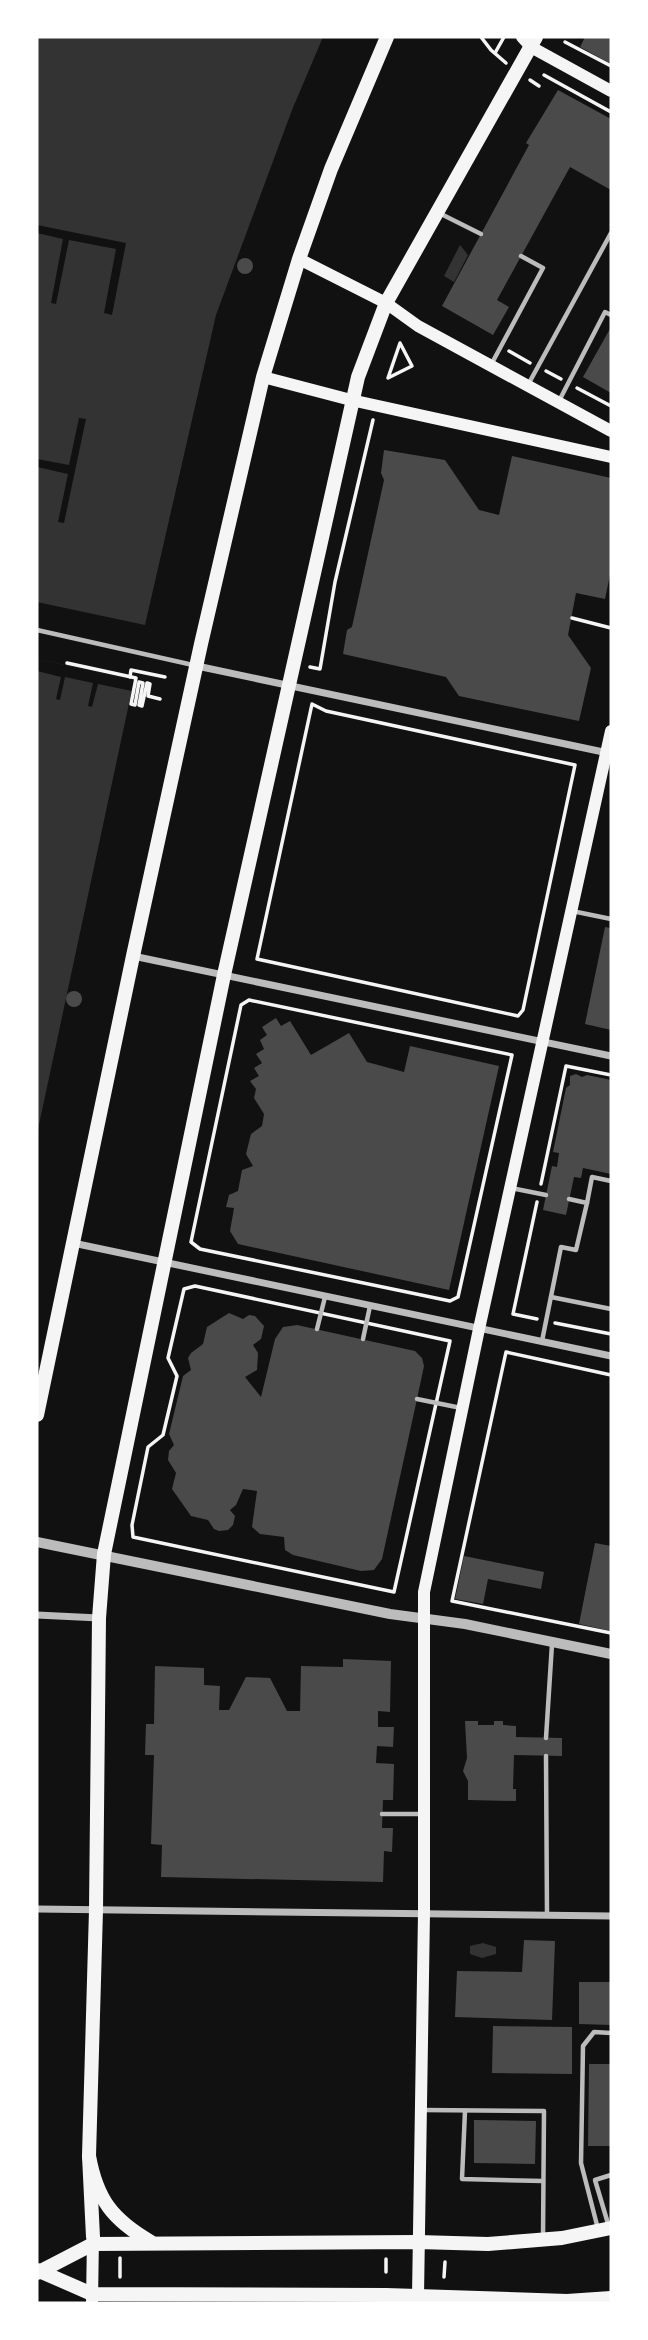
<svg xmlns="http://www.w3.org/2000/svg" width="648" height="2340" viewBox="0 0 648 2340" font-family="Overpass,sans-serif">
<rect width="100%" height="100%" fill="#111"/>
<g fill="#333">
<path d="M37,37H323L292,110L216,315L145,625L37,602Z"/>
<path d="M460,245L468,255L454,282L444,276Z"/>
<path d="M37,659L134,680L37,1134Z"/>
<path d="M483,1943L496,1947V1954L482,1958L470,1954V1946Z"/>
</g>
<g fill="#111">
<path d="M37,225L126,243L112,315L104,313L116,249L69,240L56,304L51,303L63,239L37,233Z"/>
<path d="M79,418L86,419L64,523L58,522L68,474L37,467V459L69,465Z"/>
<path d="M37,659L134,680L132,691L98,684L92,707L88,706L93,683L65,677L60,700L56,699L61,677L37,671Z"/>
</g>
<g fill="#4a4a4a">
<path d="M585,37H611V64L580,47Z"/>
<path d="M558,90L611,119V190L570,167L497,300L509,307L493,335L442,306L529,145L526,143Z"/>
<circle cx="245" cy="266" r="8"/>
<path d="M611,327V393L583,377Z"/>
<path d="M384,450L445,460L479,510L499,515L512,456L611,478V570L605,599L576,593L568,635L591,668L579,721L459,696L446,677L343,654L347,630L352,627L384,480L381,473Z"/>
<path d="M605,927L611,928V1030L585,1024Z"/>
<circle cx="74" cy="999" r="8"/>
<path d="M276,1018L281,1026L290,1021L311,1055L349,1033L367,1062L404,1072L410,1046L499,1066L449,1290L238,1244L230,1231L234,1208L226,1207L229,1195L238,1191L242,1170L253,1166L246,1154L251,1134L262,1126L264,1114L254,1098L256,1089L250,1081L259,1076L254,1068L262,1063L256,1054L264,1049L260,1040L267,1035L262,1027Z"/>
<path d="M576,1074L582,1077L587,1075L611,1080V1174L583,1168L581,1178L574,1177L566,1215L543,1210L552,1166L557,1167L559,1153L553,1152L566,1088L570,1085V1076Z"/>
<path d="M229,1313L243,1319L249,1315L255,1316L264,1326L261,1339L253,1345L258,1353L257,1370L245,1377L261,1397L275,1339L283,1327L297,1325L415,1351L422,1358L424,1366L417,1399L382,1559L374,1570L361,1571L293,1555L285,1550L284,1537L260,1534L252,1527L257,1491L243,1489L236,1505L230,1510L235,1516L233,1525L228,1530L219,1531L214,1529L208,1520L191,1516L172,1489L176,1473L168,1460L169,1451L174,1445L169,1434L183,1376L191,1370L188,1358L191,1353L203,1344L207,1327Z"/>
<path d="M595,1543L611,1546V1631L579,1624Z"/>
<path d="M464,1556L544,1572L541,1589L488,1579L483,1604L455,1599Z"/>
<path d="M343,1659L391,1661L390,1712L378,1711V1727H394L393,1747L377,1746L376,1763L394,1764L393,1800H383L382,1828H393L392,1852L384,1851L383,1882L161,1877L162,1845L151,1844L154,1755H145L146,1724H154L155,1666L204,1668V1685L220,1686L219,1710H229L246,1677L270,1678L287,1711H300L301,1666L343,1667Z"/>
<path d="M465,1721H478V1725H494V1721H503V1725L516,1726V1737L562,1738V1756L514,1755L513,1789H516V1801L468,1800V1781L463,1771L467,1758Z"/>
<path d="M524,1940L555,1941L552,2020L455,2017L457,1971L522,1972Z"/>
<path d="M579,1982H611V2025L579,2024Z"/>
<path d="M493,2026L572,2027V2074L492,2073Z"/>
<path d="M589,2064H611V2146H588Z"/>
<path d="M474,2120L536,2121L535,2164L474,2163Z"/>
</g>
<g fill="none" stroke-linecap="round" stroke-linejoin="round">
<g stroke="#f5f5f5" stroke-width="3.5">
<path d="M481,37L491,50L506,63"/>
<path d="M565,42L611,66"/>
<path d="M495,53L504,37"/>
<path d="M544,75L611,112"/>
<path d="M530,80L539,86"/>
<path d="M400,343L412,366L388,378Z"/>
<path d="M509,351L530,363"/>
<path d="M546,371L561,379"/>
<path d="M577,388L611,406"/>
<path d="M572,618L611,628"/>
<path d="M67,663L136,678L131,704L135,705L139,682L143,683L139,705L142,706L147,683L150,684L148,696L160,699"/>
<path d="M310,667L320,669L335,582L373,420"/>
<path d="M130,677L131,670L165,677"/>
<path d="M312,704L326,711L575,765L523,1010L518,1016L257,959Z"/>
<path d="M249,1000L512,1055L458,1297L450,1301L200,1249L191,1242L241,1005Z"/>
<path d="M541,1184L566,1066L611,1075"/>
<path d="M537,1202L513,1314L537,1319"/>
<path d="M195,1286L450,1341L394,1592L133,1537L132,1525L148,1447L163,1435L177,1376L168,1358L184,1289Z"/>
<path d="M555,1323L611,1334"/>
<path d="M611,1375L506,1352L452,1601L611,1633"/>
<path d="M120,2258V2277"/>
<path d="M386,2272V2259"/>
<path d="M444,2277L445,2262"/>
</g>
<g stroke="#bcbcbc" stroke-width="4.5">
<path d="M441,214L481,234"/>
<path d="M492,363L543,268L521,256"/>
<path d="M529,383L611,233"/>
<path d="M559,401L605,312L611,315"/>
<path d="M37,630L193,665"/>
<path d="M572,911L611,919"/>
<path d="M511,1188L546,1195"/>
<path d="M587,1203L592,1177L611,1181"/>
<path d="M551,1297L611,1309"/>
<path d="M317,1329L325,1297"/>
<path d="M363,1339L370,1306"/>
<path d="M542,1341L561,1247L576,1250L587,1203L569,1199"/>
<path d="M417,1399L461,1408"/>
<path d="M546,1738L552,1644"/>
<path d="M546,1756L547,1914"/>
<path d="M382,1814H423"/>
<path d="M422,2110L544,2111L543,2238"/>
<path d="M465,2111L462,2179L543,2181"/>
<path d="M609,2227L595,2180L611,2175"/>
<path d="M598,2229L581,2163L583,2046L594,2032L611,2033"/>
</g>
<g stroke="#bcbcbc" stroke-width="7">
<path d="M197,666L608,753"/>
<path d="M133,956L611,1056"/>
<path d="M73,1243L611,1356"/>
<path d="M37,1615L99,1618"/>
<path d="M37,1909L611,1916"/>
</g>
<path stroke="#bcbcbc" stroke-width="10" d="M37,1542L390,1614L465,1624L611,1654"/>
<g stroke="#f5f5f5" stroke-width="12">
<path d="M522,37L531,47L611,91"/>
<path d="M299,259L386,303L418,326L611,431"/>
<path d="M263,377L351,400L611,457"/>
<path d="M418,2296L424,1913V1592L479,1329L611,731"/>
<path d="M92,2303L93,2237"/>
</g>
<g stroke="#f5f5f5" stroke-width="14">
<path d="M37,1415L133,956L201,644L263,377L299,259L331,169L387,37"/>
<path d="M93,2237L89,2156L96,1910L99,1618L104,1554L224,975L358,377L386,303L536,37"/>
</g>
<g stroke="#f5f5f5" stroke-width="14">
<path d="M89,2156C97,2200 113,2220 151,2242"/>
<path d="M37,2270L92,2294L386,2295L567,2301L611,2298"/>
<path d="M37,2273L93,2244L418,2242L488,2244L562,2238L611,2228"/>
</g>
</g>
<rect width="648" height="2340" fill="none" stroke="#ffffff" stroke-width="77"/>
</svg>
